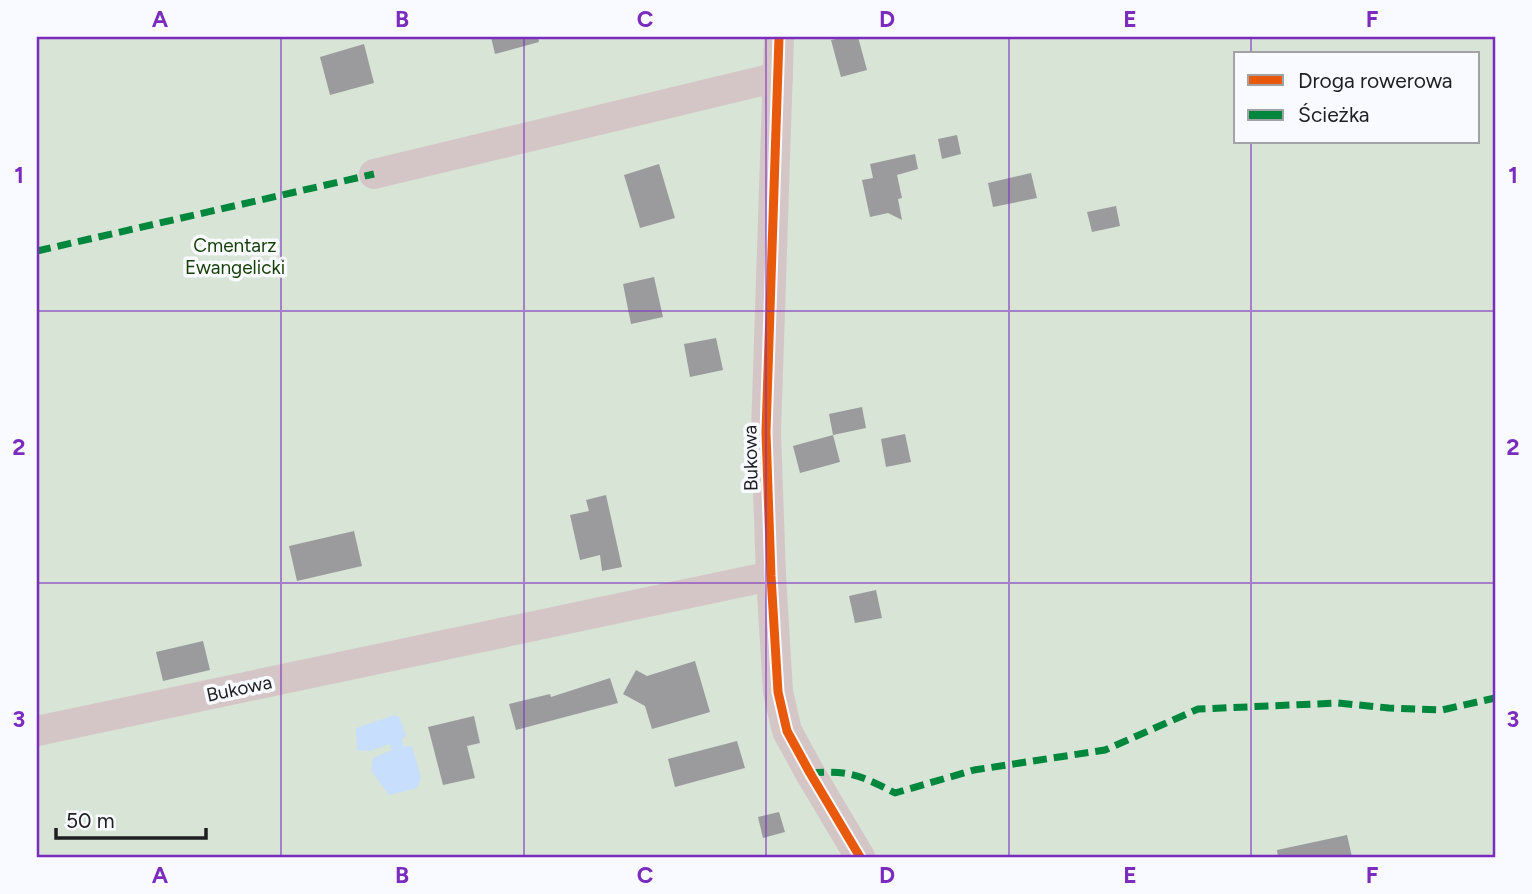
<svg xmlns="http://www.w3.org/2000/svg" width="1532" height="894" viewBox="0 0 1532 894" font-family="Figtree,sans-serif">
<rect width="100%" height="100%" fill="#f9fbfe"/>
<path fill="#d7e4d6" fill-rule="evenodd" d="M37,37H1495V857H37ZM1236,54H1478V142H1236Z"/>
<path fill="#c8defd" d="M395,715L400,718L406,736L402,739L403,747L412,746L421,778L417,788L389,795L371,770L373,758L392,750L390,744L370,751L357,750L356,728Z"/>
<g fill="#9b9b9e">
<path d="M491,37H538L539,42L495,54Z"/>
<path d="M845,37H858L867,70L841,77L831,40Z"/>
<path d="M364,44L374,83L330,95L320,57Z"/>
<path d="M957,135L961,154L942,159L938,139Z"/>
<path d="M915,154L918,169L897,175L902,198L898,199L902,220L888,213L870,217L862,180L873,178L870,164Z"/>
<path d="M659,164L675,218L640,228L624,175Z"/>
<path d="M1031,173L1037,198L993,207L988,183Z"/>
<path d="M1116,206L1120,226L1092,232L1087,212Z"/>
<path d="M654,277L663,317L631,324L623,284Z"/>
<path d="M716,338L723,370L690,377L684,344Z"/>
<path d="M862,407L866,428L833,435L829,414Z"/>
<path d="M905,434L911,462L886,467L881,439Z"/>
<path d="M833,435L840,462L800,473L793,446Z"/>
<path d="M606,495L622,567L602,571L600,555L580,560L570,515L589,511L586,500Z"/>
<path d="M354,531L362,566L297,581L289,546Z"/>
<path d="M876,590L882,618L855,623L849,596Z"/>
<path d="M203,641L210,670L163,681L156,652Z"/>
<path d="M695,661L710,712L652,729L645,706L623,694L636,670L647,676Z"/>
<path d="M610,678L618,703L516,730L509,704L550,694L551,697Z"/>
<path d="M474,716L480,743L467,746L475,778L443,785L428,727Z"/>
<path d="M737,741L745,768L675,787L668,759Z"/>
<path d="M779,812L785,832L763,838L758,817Z"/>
<path d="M1347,835L1352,857H1278L1277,850Z"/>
</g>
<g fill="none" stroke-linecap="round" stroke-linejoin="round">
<g stroke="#d4c6c7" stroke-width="30">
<path d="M779,37L766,432L771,576L778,692L787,731L810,773L860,857"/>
<path d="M374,174L778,77"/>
<path d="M37,731L771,576"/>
</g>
<g stroke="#00873e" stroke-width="7" stroke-dasharray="14 7" stroke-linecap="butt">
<path d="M37,251L374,174"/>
<path d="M810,773C849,770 860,775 895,793L974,770L1105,750L1198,709L1338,703L1389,708L1442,710L1495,698"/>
</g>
<g stroke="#f8faff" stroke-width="13">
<path id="cycleway" d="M779,37L766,432L771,576L778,692L787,731L810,773L860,857"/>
</g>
<use href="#cycleway" stroke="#e8590c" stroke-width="9"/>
</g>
<path fill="none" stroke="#7b2cbf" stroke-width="2" stroke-opacity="0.55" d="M281,37V857M524,37V857M766,37V857M1009,37V857M1251,37V54M1251,142V857M37,311H1495M37,583H1495"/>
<g text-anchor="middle" stroke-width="7" stroke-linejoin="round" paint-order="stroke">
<g font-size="19" fill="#143e04" stroke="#f8faff">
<text x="235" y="252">Cmentarz<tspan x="235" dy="22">Ewangelicki</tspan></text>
</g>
<g font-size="19" fill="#1f1f21" stroke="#f8faff">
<text transform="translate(750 458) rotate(-91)" y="7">Bukowa</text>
<text transform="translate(239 688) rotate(-12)" y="7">Bukowa</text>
</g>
</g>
<rect width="1532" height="894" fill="none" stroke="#f8faff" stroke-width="77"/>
<rect x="1234" y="52" width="245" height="91" fill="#f8faff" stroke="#a1a2a6" stroke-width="2"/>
<rect x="1248" y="75" width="35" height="10" fill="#e8590c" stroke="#a1a2a6" stroke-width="2"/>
<text x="1298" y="88" font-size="21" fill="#1f1f21">Droga rowerowa</text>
<rect x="1248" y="110" width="35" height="10" fill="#00873e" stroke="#a1a2a6" stroke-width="2"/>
<text x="1298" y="122" font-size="21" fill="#1f1f21">Ścieżka</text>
<path d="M56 828v10h150v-10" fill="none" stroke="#1f1f21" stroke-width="3.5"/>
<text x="66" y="828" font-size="21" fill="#1f1f21" stroke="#f8faff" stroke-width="5" paint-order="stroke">50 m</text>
<rect x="38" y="38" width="1456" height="818" fill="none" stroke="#7b2cbf" stroke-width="2.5"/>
<g font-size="23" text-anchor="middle" font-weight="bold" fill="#7b2cbf">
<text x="160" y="27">A</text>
<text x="402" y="27">B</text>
<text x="645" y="27">C</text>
<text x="887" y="27">D</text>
<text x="1130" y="27">E</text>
<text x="1372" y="27">F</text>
<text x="19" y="183">1</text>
<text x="1513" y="183">1</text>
<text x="19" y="455">2</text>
<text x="1513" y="455">2</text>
<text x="19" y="727">3</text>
<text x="1513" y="727">3</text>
<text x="160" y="883">A</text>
<text x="402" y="883">B</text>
<text x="645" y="883">C</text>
<text x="887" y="883">D</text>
<text x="1130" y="883">E</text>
<text x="1372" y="883">F</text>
</g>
</svg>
